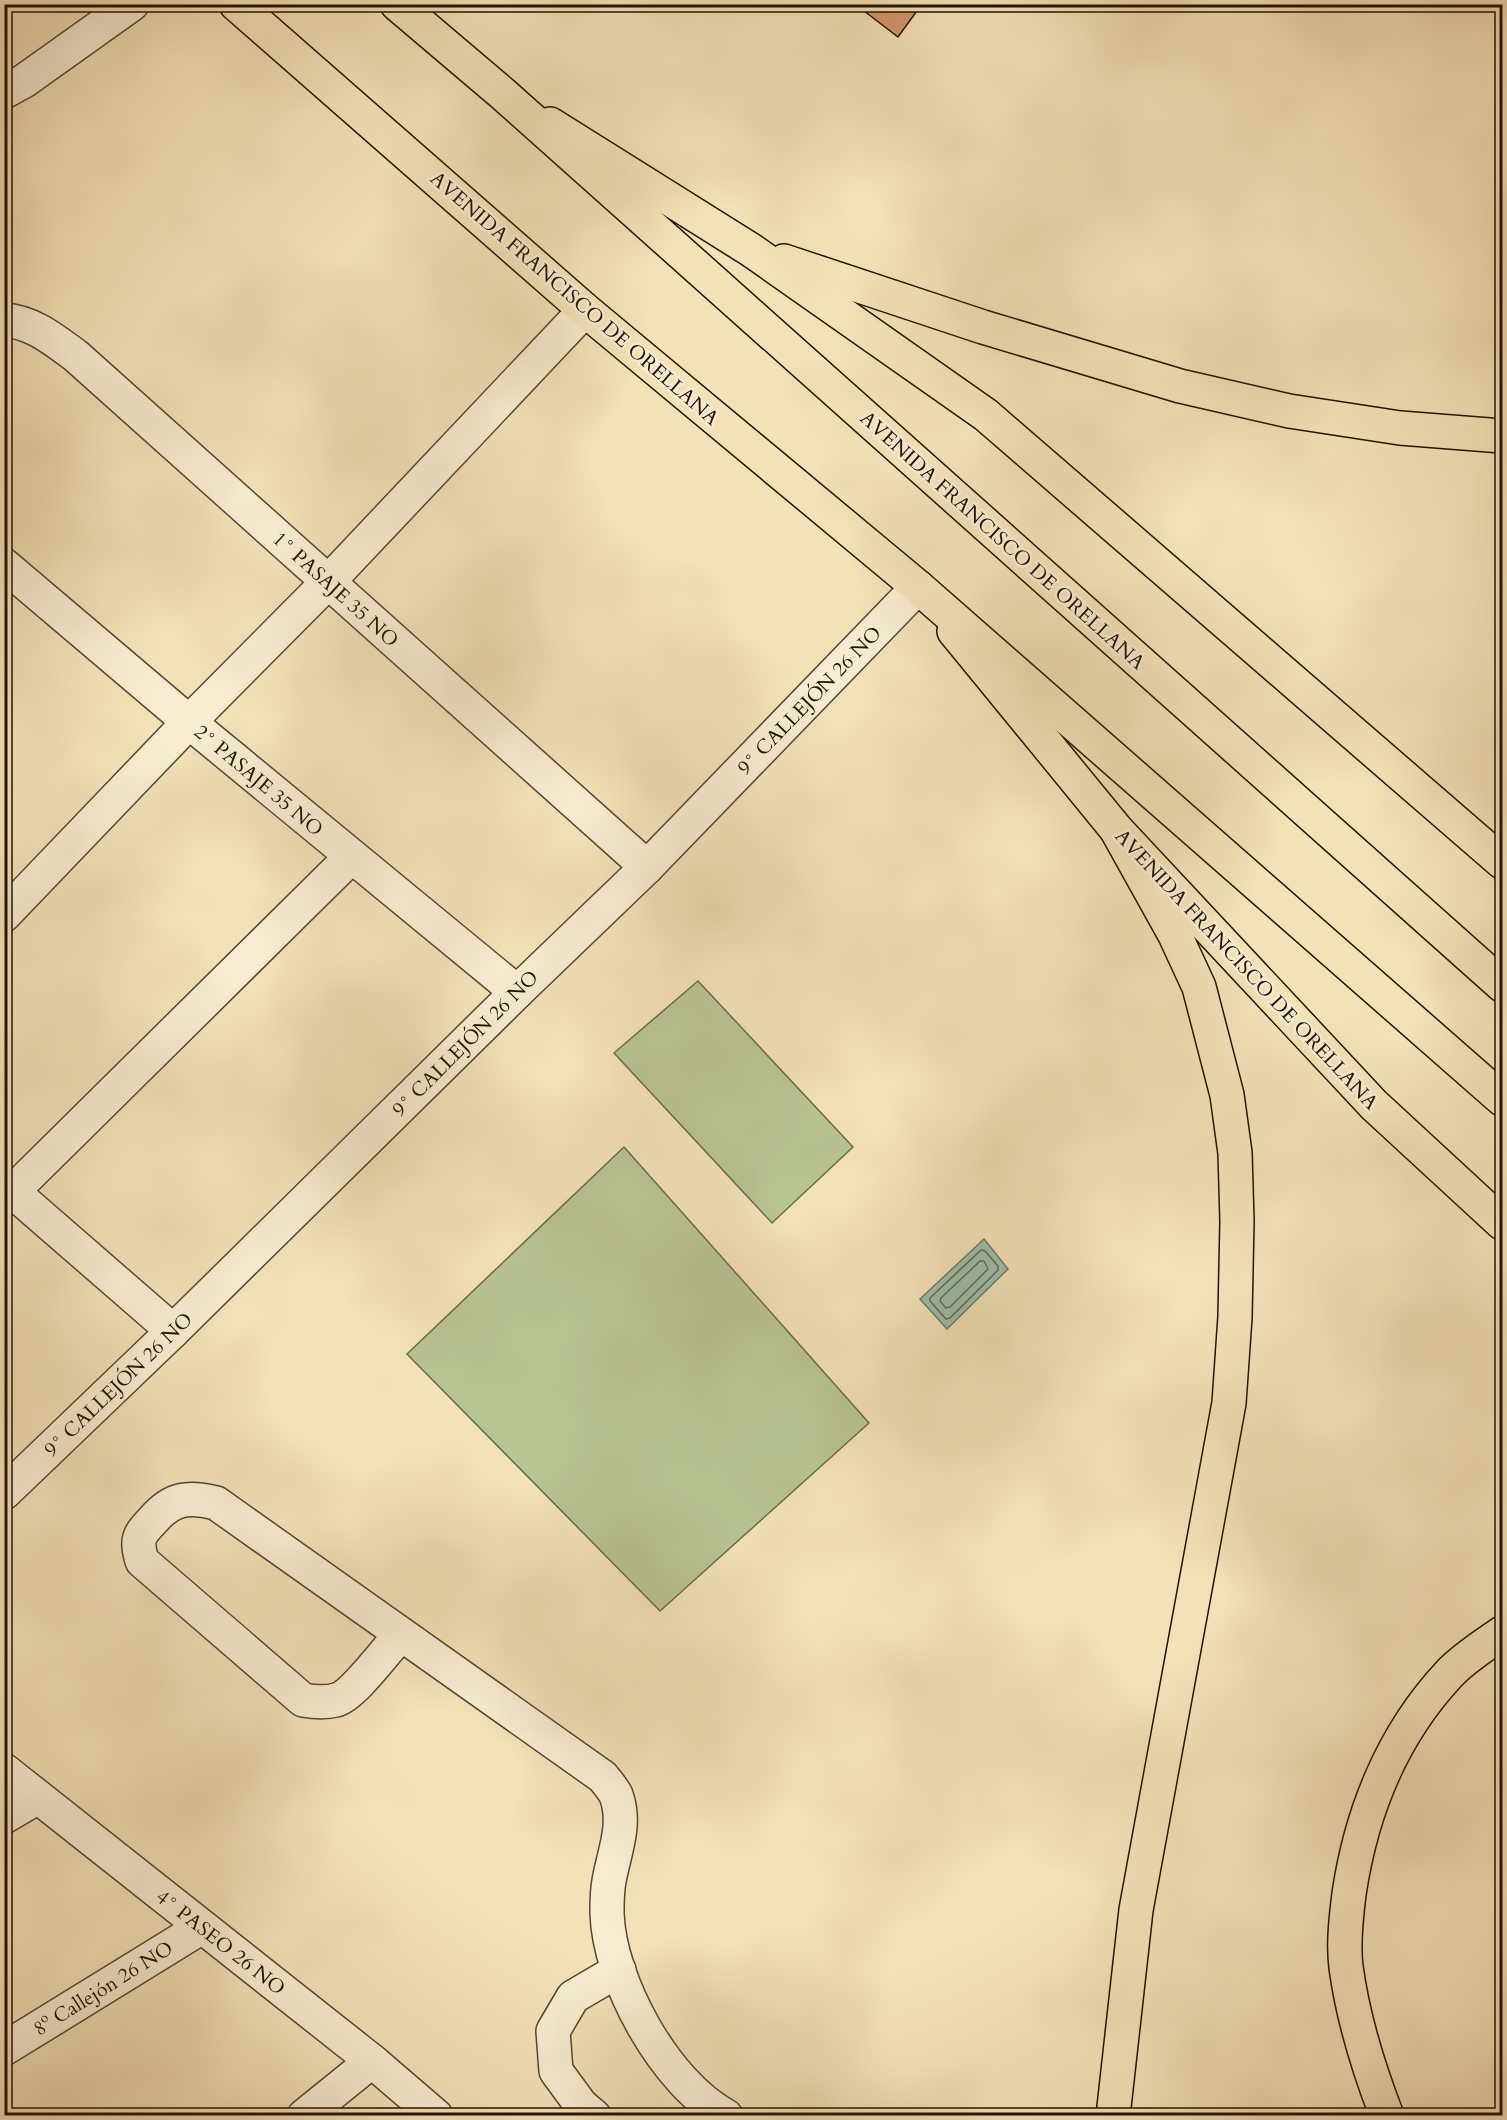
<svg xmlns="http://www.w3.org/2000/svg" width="1507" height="2120" viewBox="0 0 1507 2120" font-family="Cardo,serif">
<rect width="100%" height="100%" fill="#f3e1b8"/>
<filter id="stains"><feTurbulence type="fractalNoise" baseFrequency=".00333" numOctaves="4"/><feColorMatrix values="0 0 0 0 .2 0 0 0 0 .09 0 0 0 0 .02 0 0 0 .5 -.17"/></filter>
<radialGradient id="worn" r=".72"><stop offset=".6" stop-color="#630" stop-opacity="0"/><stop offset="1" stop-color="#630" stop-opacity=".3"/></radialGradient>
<g fill="#b8c392" stroke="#6d6b4a" stroke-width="1.5">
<path d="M698,981L853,1147L772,1223L614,1053Z"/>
<path d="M624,1147L869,1423L660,1611L407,1354Z"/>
</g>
<path fill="#9dbea8" stroke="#6c7a65" stroke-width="1.5" d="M984,1239L1008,1269L947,1329L920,1299Z"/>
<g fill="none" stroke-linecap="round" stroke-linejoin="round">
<g stroke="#606854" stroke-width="1.5">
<path d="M981,1250L985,1251L998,1266V1270L950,1318L946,1319L930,1301V1298Z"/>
<path d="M980,1261H984L988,1269L950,1307L946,1308L940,1301L941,1298Z"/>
</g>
</g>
<path fill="#d2966e" stroke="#221301" stroke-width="1.5" d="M855,4H922L898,37Z"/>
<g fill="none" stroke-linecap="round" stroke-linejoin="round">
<g stroke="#56462f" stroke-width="36">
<g id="minor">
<path d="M4,92L24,81L132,4"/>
<path d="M4,320C33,322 54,340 76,356L647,867"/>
<path d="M4,565L189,722L517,992"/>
<path d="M4,915L189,722L328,582L585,310"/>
<path d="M4,1184L173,1331"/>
<path d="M4,1200L351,857"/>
<path d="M4,1493L173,1331L517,992L647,867L918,587"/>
<path d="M401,1634C387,1649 353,1696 336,1700C325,1703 314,1702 303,1700L142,1561C136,1539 138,1536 153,1520C172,1498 188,1496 216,1503L603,1777C607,1782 613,1789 616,1795C627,1825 614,1852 609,1881C607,1891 607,1903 607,1913C609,1981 665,2083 726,2116"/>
<path d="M4,1770L372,2061L436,2116"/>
<path d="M4,1817L38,1797"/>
<path d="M4,2049L202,1927"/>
<path d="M304,2116L372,2061"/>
<path d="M594,2116L581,2105L556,2071L553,2031L573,1997L619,1970"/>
</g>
</g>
<g stroke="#221301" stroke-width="36">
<g id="major">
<path d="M550,124L751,250L986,415L1502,862"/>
<path d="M784,261L983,327L1180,386L1289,411L1400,428L1502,436"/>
<path d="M954,631L1116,829L1374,1105L1502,1223"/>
<path d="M1113,2116L1136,1910L1229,1403L1235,1317L1237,1221L1235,1153L1227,1095L1199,987L1175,935L1116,829"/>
<path d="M1387,2116C1368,2067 1353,2019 1346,1967C1343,1944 1346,1918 1349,1894C1361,1813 1392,1735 1449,1674C1464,1658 1485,1645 1502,1633"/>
</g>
</g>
<g stroke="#221301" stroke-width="36">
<g id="highway">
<path d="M236,4L585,310L918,587L1502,1099"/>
<path d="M397,4L503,94L1502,985"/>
</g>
</g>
<use href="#minor" stroke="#f7ecd1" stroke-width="33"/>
<use href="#major" stroke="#f3e1b8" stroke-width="33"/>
<use href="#highway" stroke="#f3e1b8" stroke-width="33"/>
</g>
<g text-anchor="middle" stroke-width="5" stroke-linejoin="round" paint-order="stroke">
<g font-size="20" fill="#221301" stroke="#f7ecd1">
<text transform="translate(575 298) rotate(41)" y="7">AVENIDA FRANCISCO DE ORELLANA</text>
<text transform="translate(1003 540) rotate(42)" y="7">AVENIDA FRANCISCO DE ORELLANA</text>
<text transform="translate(336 589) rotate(42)" y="7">1° PASAJE 35 NO</text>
<text transform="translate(809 700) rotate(-46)" y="7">9° CALLEJÓN 26 NO</text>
<text transform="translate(259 780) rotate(40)" y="7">2° PASAJE 35 NO</text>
<text transform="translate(1247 969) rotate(47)" y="7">AVENIDA FRANCISCO DE ORELLANA</text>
<text transform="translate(465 1043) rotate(-45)" y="7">9° CALLEJÓN 26 NO</text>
<text transform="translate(118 1384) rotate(-44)" y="7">9° CALLEJÓN 26 NO</text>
<text transform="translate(221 1942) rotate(38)" y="7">4° PASEO 26 NO</text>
<text transform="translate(103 1988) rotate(-32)" y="7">8º Callejón 26 NO</text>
</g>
</g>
<rect width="1507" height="2120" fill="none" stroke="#f3e1b8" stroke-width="24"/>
<rect x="6" y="6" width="1495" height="2108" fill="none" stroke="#221301" stroke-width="3"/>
<rect x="12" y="12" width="1483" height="2096" fill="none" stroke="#221301" stroke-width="1.5"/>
<rect width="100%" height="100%" filter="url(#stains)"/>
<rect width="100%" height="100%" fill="url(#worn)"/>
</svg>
